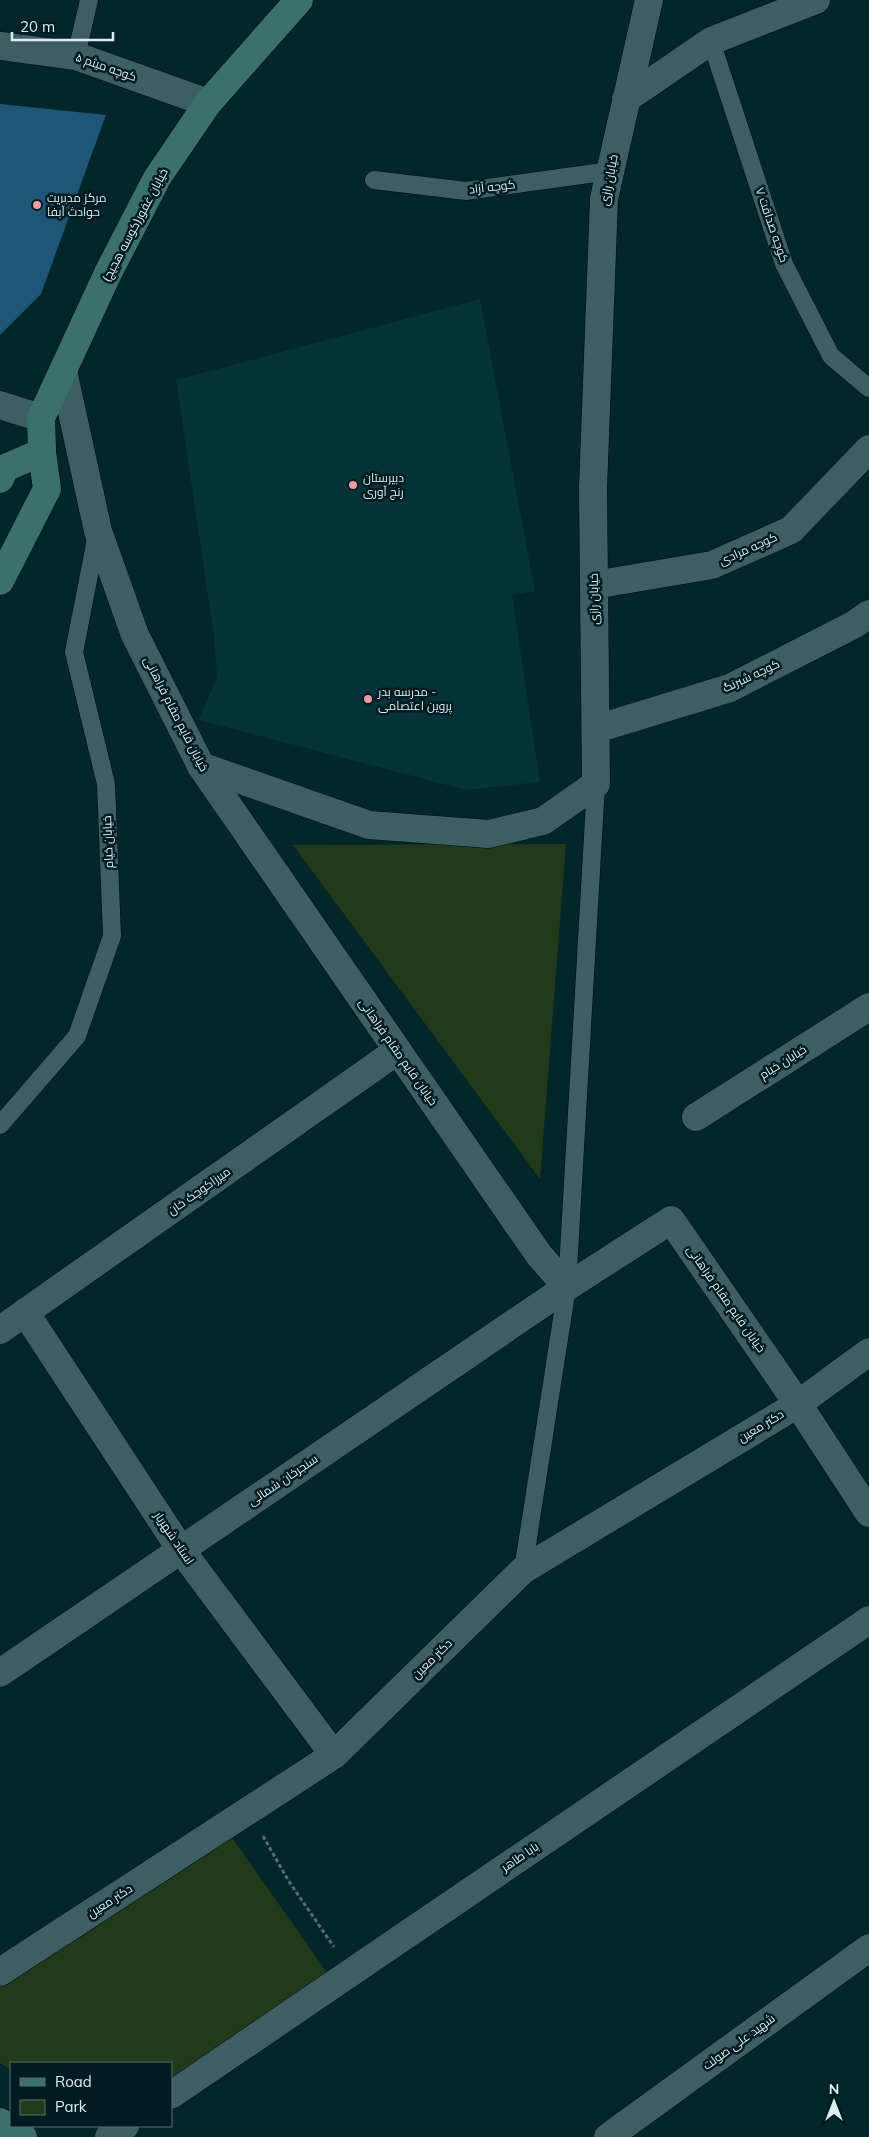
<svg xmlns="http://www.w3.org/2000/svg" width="869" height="2137" viewBox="0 0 869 2137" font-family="Mulish,Cairo,sans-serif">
<rect width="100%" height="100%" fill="#03262a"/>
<path fill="#043338" d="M480,299L535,591L512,595L540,782L466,790L199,720L217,677L214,636L176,380Z"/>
<g fill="#223a19">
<path d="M566,844L540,1179L293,845Z"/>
<path d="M228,1832L340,1991L171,2101V2063H11V2070L0,2063V1979Z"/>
</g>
<path fill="#1d5677" d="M0,104L106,115L41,294L0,335Z"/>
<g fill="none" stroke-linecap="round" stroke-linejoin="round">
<g stroke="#000e11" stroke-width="19">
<g id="lane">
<path d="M711,41L784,264L831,356L869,388"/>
<path d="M76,56L89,0"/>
<path d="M374,180L466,191L610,171"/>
<path d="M0,1125L77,1036L112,936L106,784L74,652L97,534"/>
<path d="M523,1570L567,1287L596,784"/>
</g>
</g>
<g stroke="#000e11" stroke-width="29">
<g id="street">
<path d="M0,46L76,56L208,103"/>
<path d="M626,99L711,41L816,0"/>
<path d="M63,371L98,531L135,635L201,766L539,1255L567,1287L671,1220L798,1404L869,1513"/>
<path d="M0,405L41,418"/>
<path d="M594,585L712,565L791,530L869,449"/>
<path d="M596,729L730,688L855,624L869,614"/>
<path d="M201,766L369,825L489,834L543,821L596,784L593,488L604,199L649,0"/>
<path d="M696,1117L869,1007"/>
<path d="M25,1312L181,1550L334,1755"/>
<path d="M0,1330L397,1051"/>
<path d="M0,1673L567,1287"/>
<path d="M0,1972L334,1755L523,1570L798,1404L869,1352"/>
<path d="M171,2095L869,1620"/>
<path d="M109,2137L125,2126"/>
<path d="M608,2137L869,1948"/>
</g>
</g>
<g stroke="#000e11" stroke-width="29">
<g id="secondary">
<path d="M0,479L5,468L42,452"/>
<path d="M0,581L47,489L42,452L41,418L108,273L157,178L208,103L299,0"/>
<path d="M0,2122L23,2137"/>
</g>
</g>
<path stroke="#506d71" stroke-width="3" stroke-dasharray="4 2.5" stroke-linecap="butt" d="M263,1836L288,1880L334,1947"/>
<use href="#lane" stroke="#3d5e62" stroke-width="18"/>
<use href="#street" stroke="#3d5e62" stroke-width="28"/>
<use href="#secondary" stroke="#3c706a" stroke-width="28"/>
</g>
<g fill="#f49aa3" stroke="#001c20" stroke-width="2">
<circle cx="37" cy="205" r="5"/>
<circle cx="353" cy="485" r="5"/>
<circle cx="368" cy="699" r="5"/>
</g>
<g text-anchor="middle" stroke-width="5" stroke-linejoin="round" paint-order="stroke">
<g font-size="12" fill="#dbedef" stroke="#001c20">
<text transform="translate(106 67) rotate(19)" y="4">کوچه میثم ۵</text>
<text transform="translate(609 180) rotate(-79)" y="4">خیابان رازی</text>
<text transform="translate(492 187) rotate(-7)" y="4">کوچه آزاد</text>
<text transform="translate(135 225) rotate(-62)" y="4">خیابان غفور(کوسه هجیج)</text>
<text transform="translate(772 225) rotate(71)" y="4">کوچه صداقت ۷</text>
<text transform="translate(748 549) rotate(-24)" y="4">کوچه مرادی</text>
<text transform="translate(594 599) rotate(-91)" y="4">خیابان رازی</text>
<text transform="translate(751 676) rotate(-25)" y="4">کوچه شبرنگ</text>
<text transform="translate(176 714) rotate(63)" y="4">خیابان قایم مقام فراهانی</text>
<text transform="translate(108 842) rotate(-92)" y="4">خیابان خیام</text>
<text transform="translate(398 1052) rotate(55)" y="4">خیابان قایم مقام فراهانی</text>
<text transform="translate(783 1062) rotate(-32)" y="4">خیابان خیام</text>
<text transform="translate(199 1191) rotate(-35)" y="4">میرزاکوچک خان</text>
<text transform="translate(726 1299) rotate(55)" y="4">خیابان قایم مقام فراهانی</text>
<text transform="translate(761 1426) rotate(-31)" y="4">دکتر معین</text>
<text transform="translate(283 1480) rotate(-34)" y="4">سنجرخان شمالی</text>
<text transform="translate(174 1538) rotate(56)" y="4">استاد شهریار</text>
<text transform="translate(432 1659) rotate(-45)" y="4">دکتر معین</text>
<text transform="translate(520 1857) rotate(-34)" y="4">بابا طاهر</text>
<text transform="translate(110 1901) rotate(-33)" y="4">دکتر معین</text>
<text transform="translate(739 2042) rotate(-36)" y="4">شهید علی صولت</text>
</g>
<g font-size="12" fill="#dbedef" stroke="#001c20" text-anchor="start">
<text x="47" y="202">مرکز مدیریت<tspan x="47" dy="14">حوادث آبفا</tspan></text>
<text x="363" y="482">دبیرستان<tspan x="363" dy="14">رنج آوری</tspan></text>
<text x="378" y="696">مدرسه بدر -<tspan x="378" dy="14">پروین اعتصامی</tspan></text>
</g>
</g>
<rect x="10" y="2062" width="162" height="65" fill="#001c20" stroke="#587073"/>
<rect x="20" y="2078" width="25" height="8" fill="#3c706a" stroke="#587073"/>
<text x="55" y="2087" font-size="15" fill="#dbedef">Road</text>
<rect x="20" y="2100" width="25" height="15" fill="#223a19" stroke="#587073"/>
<text x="55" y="2112" font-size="15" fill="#dbedef">Park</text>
<g transform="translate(834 2102)" stroke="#001c20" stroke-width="4" paint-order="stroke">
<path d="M0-4L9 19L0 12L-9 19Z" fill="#dbedef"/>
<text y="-8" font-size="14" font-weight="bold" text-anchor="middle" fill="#dbedef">N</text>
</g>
<path d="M12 32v8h101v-8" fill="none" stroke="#dbedef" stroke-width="2.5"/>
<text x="20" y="32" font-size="15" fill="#dbedef" stroke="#001c20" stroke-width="4" paint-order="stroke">20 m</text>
</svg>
